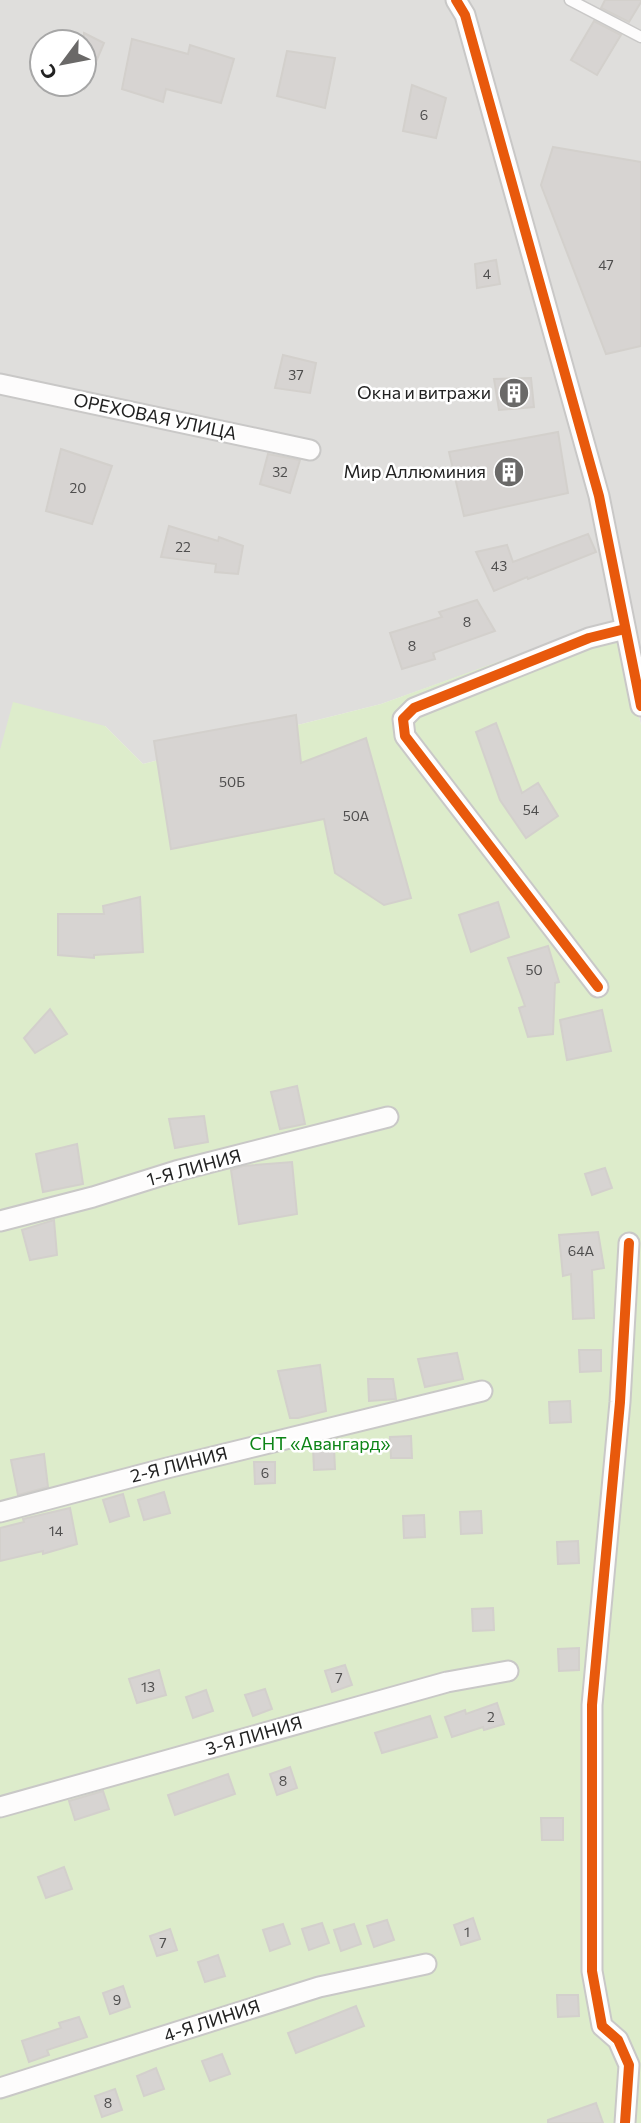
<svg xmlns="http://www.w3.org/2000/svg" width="641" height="2123" viewBox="0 0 641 2123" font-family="Commissioner,sans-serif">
<rect width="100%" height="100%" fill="#f0eeeb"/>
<path fill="#dfdedc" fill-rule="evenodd" d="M0,0H641V725L614,621L381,704L143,764L105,726L0,750ZM42,42H84V84H42Z"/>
<path fill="#ddeccb" d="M614,620L641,725V2123H0V750L13,702L105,726L143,764L381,704Z"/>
<g fill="#d7d4d2" stroke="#d3d0cc" stroke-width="2">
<path d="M605,0H641V2L629,22L601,8Z"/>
<path d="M594,21L621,35L597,75L571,60Z"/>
<path d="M84,33L104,43L84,90Z"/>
<path d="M132,39L188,54L190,45L234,59L221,103L166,89L163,102L122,89Z"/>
<path d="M287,51L335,58L325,108L277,96Z"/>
<path d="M412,85L446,98L436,138L403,131Z"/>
<path d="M553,147L641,162V346L606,354L541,185Z"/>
<path d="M496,260L500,284L477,288L475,264Z"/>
<path d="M283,355L316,363L310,393L275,388Z"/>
<path d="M531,378L534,407L499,410L494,379Z"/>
<path d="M558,432L568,493L464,516L449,452Z"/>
<path d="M61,449L112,466L92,524L46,511Z"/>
<path d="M268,454L300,460L290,493L260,484Z"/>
<path d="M169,526L218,541L219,537L243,546L238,574L215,572L216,564L161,557Z"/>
<path d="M588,534L596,552L528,579L527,577L494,591L476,552L507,545L513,562Z"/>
<path d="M477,600L495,631L433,653L435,659L402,669L390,633L442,617L439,612Z"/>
<path d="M296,715L301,763L366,738L411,898L384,905L335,873L324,819L171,849L154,741Z"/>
<path d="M496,723L522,793L538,783L558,816L526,838L500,800L476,732Z"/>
<path d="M140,897L143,952L94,955V958L58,955V914H104L103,906Z"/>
<path d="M498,902L509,937L471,952L459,915Z"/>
<path d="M548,946L559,982L555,983L553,1034L528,1037L519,1008L525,1006L508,958Z"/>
<path d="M50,1009L67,1034L35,1053L24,1038Z"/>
<path d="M602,1010L611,1051L567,1060L560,1020Z"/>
<path d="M297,1086L305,1124L280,1129L271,1092Z"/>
<path d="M204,1116L208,1142L175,1148L169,1119Z"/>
<path d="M77,1144L83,1184L43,1192L36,1154Z"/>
<path d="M292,1162L297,1214L239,1224L231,1170L243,1166Z"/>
<path d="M605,1168L612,1188L592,1195L585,1174Z"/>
<path d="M54,1220L57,1255L30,1260L22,1230Z"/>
<path d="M598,1232L604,1268L592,1270L594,1318L573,1319L571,1274L563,1276L559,1235Z"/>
<path d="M579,1350H601V1371L580,1372Z"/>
<path d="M457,1353L463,1379L425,1387L418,1359Z"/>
<path d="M320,1365L326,1411L298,1418H290L278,1371Z"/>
<path d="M368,1379H393L396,1399L369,1401Z"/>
<path d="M570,1401L571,1422L550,1423L549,1402Z"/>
<path d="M411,1436L412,1458H391L390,1437Z"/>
<path d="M334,1447L335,1469L314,1470L313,1448Z"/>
<path d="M44,1454L48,1487L18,1495L11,1460Z"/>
<path d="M254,1462H275V1483L255,1484Z"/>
<path d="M164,1492L170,1513L144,1520L138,1500Z"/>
<path d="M123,1494L129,1516L110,1522L103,1500Z"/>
<path d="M70,1508L77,1544L43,1554V1551L0,1561V1528L24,1522L23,1519Z"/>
<path d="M481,1511L482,1533L461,1534L460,1512Z"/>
<path d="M424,1515L425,1537L404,1538L403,1516Z"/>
<path d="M578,1541L579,1563L558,1564L557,1542Z"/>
<path d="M493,1608L494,1630L473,1631L472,1609Z"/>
<path d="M579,1648V1670L559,1671L558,1649Z"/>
<path d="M345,1665L352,1685L332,1692L325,1671Z"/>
<path d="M159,1670L166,1695L137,1703L129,1679Z"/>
<path d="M265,1689L272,1709L253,1716L245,1695Z"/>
<path d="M206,1690L213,1711L193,1718L186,1697Z"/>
<path d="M497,1703L504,1724L484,1730L483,1727L452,1737L445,1717L465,1710L466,1714Z"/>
<path d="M430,1716L437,1737L382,1753L375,1733Z"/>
<path d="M290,1767L297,1788L277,1795L270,1774Z"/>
<path d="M228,1774L235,1794L175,1815L168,1795Z"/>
<path d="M103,1791L109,1809L75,1820L69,1801Z"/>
<path d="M541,1818H563V1840H542Z"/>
<path d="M64,1867L72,1889L46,1898L38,1877Z"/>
<path d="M473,1918L480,1939L461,1945L454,1925Z"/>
<path d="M387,1920L394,1940L374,1947L367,1926Z"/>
<path d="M322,1923L329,1943L309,1950L302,1929Z"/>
<path d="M283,1924L290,1944L270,1951L263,1930Z"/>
<path d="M354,1924L361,1944L341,1951L334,1930Z"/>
<path d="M170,1929L177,1950L157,1956L150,1936Z"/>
<path d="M218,1955L225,1976L205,1982L198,1962Z"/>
<path d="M123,1986L130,2007L110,2014L103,1993Z"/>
<path d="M557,1995H578L579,2016L558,2017Z"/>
<path d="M356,2006L364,2026L296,2053L288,2033Z"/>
<path d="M79,2017L87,2037L47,2050L49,2055L29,2062L22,2041L61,2028L59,2023Z"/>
<path d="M222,2054L230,2074L210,2081L202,2061Z"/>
<path d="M156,2068L164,2089L144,2096L137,2076Z"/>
<path d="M115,2089L122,2110L102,2117L95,2096Z"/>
<path d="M596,2103L603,2123H548V2120Z"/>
</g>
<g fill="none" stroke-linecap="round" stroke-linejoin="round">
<g stroke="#c9c8c7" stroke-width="13">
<path id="service" d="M570,0L641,37"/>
</g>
<g stroke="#c9c8c7" stroke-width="23">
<g id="minor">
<path d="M456,0L465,15L599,496L641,706"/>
<path d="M0,384L310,450"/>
<path d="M598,987L405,736L403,719L414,708L589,638L625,629"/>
<path d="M0,1221L93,1197L176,1171L388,1117"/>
<path d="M0,1512L163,1469L482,1391"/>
<path d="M0,1807L447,1682L508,1671"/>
<path d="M0,2088L319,1987L426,1964"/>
<path d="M625,2123L629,2065L618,2040L602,2026L592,1971V1705L620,1402L629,1243"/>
</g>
</g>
<use href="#service" stroke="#fdfcfc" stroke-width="10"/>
<use href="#minor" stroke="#fdfcfc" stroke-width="19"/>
<g stroke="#fff" stroke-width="15">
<g id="cycleway">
<path d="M456,0L465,15L599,496L641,706"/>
<path d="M598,987L405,736L403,719L414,708L589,638L625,629"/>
<path d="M625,2123L629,2065L618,2040L602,2026L592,1971V1705L620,1402L629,1243"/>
</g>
</g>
<use href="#cycleway" stroke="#e8590c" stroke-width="10"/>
</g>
<defs>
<g id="building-disc" transform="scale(1.575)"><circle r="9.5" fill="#6a6968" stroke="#fff"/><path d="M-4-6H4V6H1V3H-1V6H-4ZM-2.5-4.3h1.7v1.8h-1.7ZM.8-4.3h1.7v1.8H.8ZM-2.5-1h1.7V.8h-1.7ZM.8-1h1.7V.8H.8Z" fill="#fff"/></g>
</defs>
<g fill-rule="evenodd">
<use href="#building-disc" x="514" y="393"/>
<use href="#building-disc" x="509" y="472"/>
</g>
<g text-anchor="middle" stroke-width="5" stroke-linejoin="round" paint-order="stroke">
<g font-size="14" fill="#4f4e4e">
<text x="424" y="120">6</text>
<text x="606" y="270">47</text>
<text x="487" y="279">4</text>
<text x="296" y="380">37</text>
<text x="280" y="477">32</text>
<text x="78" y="493">20</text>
<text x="183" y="552">22</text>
<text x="499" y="571">43</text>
<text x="467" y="627">8</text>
<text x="412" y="651">8</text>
<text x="232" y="787">50Б</text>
<text x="531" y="815">54</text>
<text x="356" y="821">50А</text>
<text x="534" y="975">50</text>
<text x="581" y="1256">64А</text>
<text x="265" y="1478">6</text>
<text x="56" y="1536">14</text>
<text x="339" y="1683">7</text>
<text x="148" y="1692">13</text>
<text x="491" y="1722">2</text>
<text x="283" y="1786">8</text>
<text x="467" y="1937">1</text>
<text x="163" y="1948">7</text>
<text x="117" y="2005">9</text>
<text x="108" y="2108">8</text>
</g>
<g font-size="18" fill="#222" stroke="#fff" text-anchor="end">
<text x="491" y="399">Окна и витражи</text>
<text x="486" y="478">Мир Аллюминия</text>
</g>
<g font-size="18" fill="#222" stroke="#fff">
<text transform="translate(155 417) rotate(12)" y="6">ОРЕХОВАЯ УЛИЦА</text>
<text transform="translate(194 1168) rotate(-15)" y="6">1-Я ЛИНИЯ</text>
<text transform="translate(179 1465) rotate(-14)" y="6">2-Я ЛИНИЯ</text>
<text transform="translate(254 1736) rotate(-16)" y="6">3-Я ЛИНИЯ</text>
<text transform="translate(212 2021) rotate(-18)" y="6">4-Я ЛИНИЯ</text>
</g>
<g font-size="18" fill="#0c8416" stroke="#fff">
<text x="320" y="1450">СНТ «Авангард»</text>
</g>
</g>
<g transform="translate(63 63) rotate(238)"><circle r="33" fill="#ffffff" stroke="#a7a7a7" stroke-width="2"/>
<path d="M0-5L12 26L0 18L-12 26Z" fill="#6a6968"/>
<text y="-10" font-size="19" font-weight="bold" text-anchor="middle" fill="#222222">С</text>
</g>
</svg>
